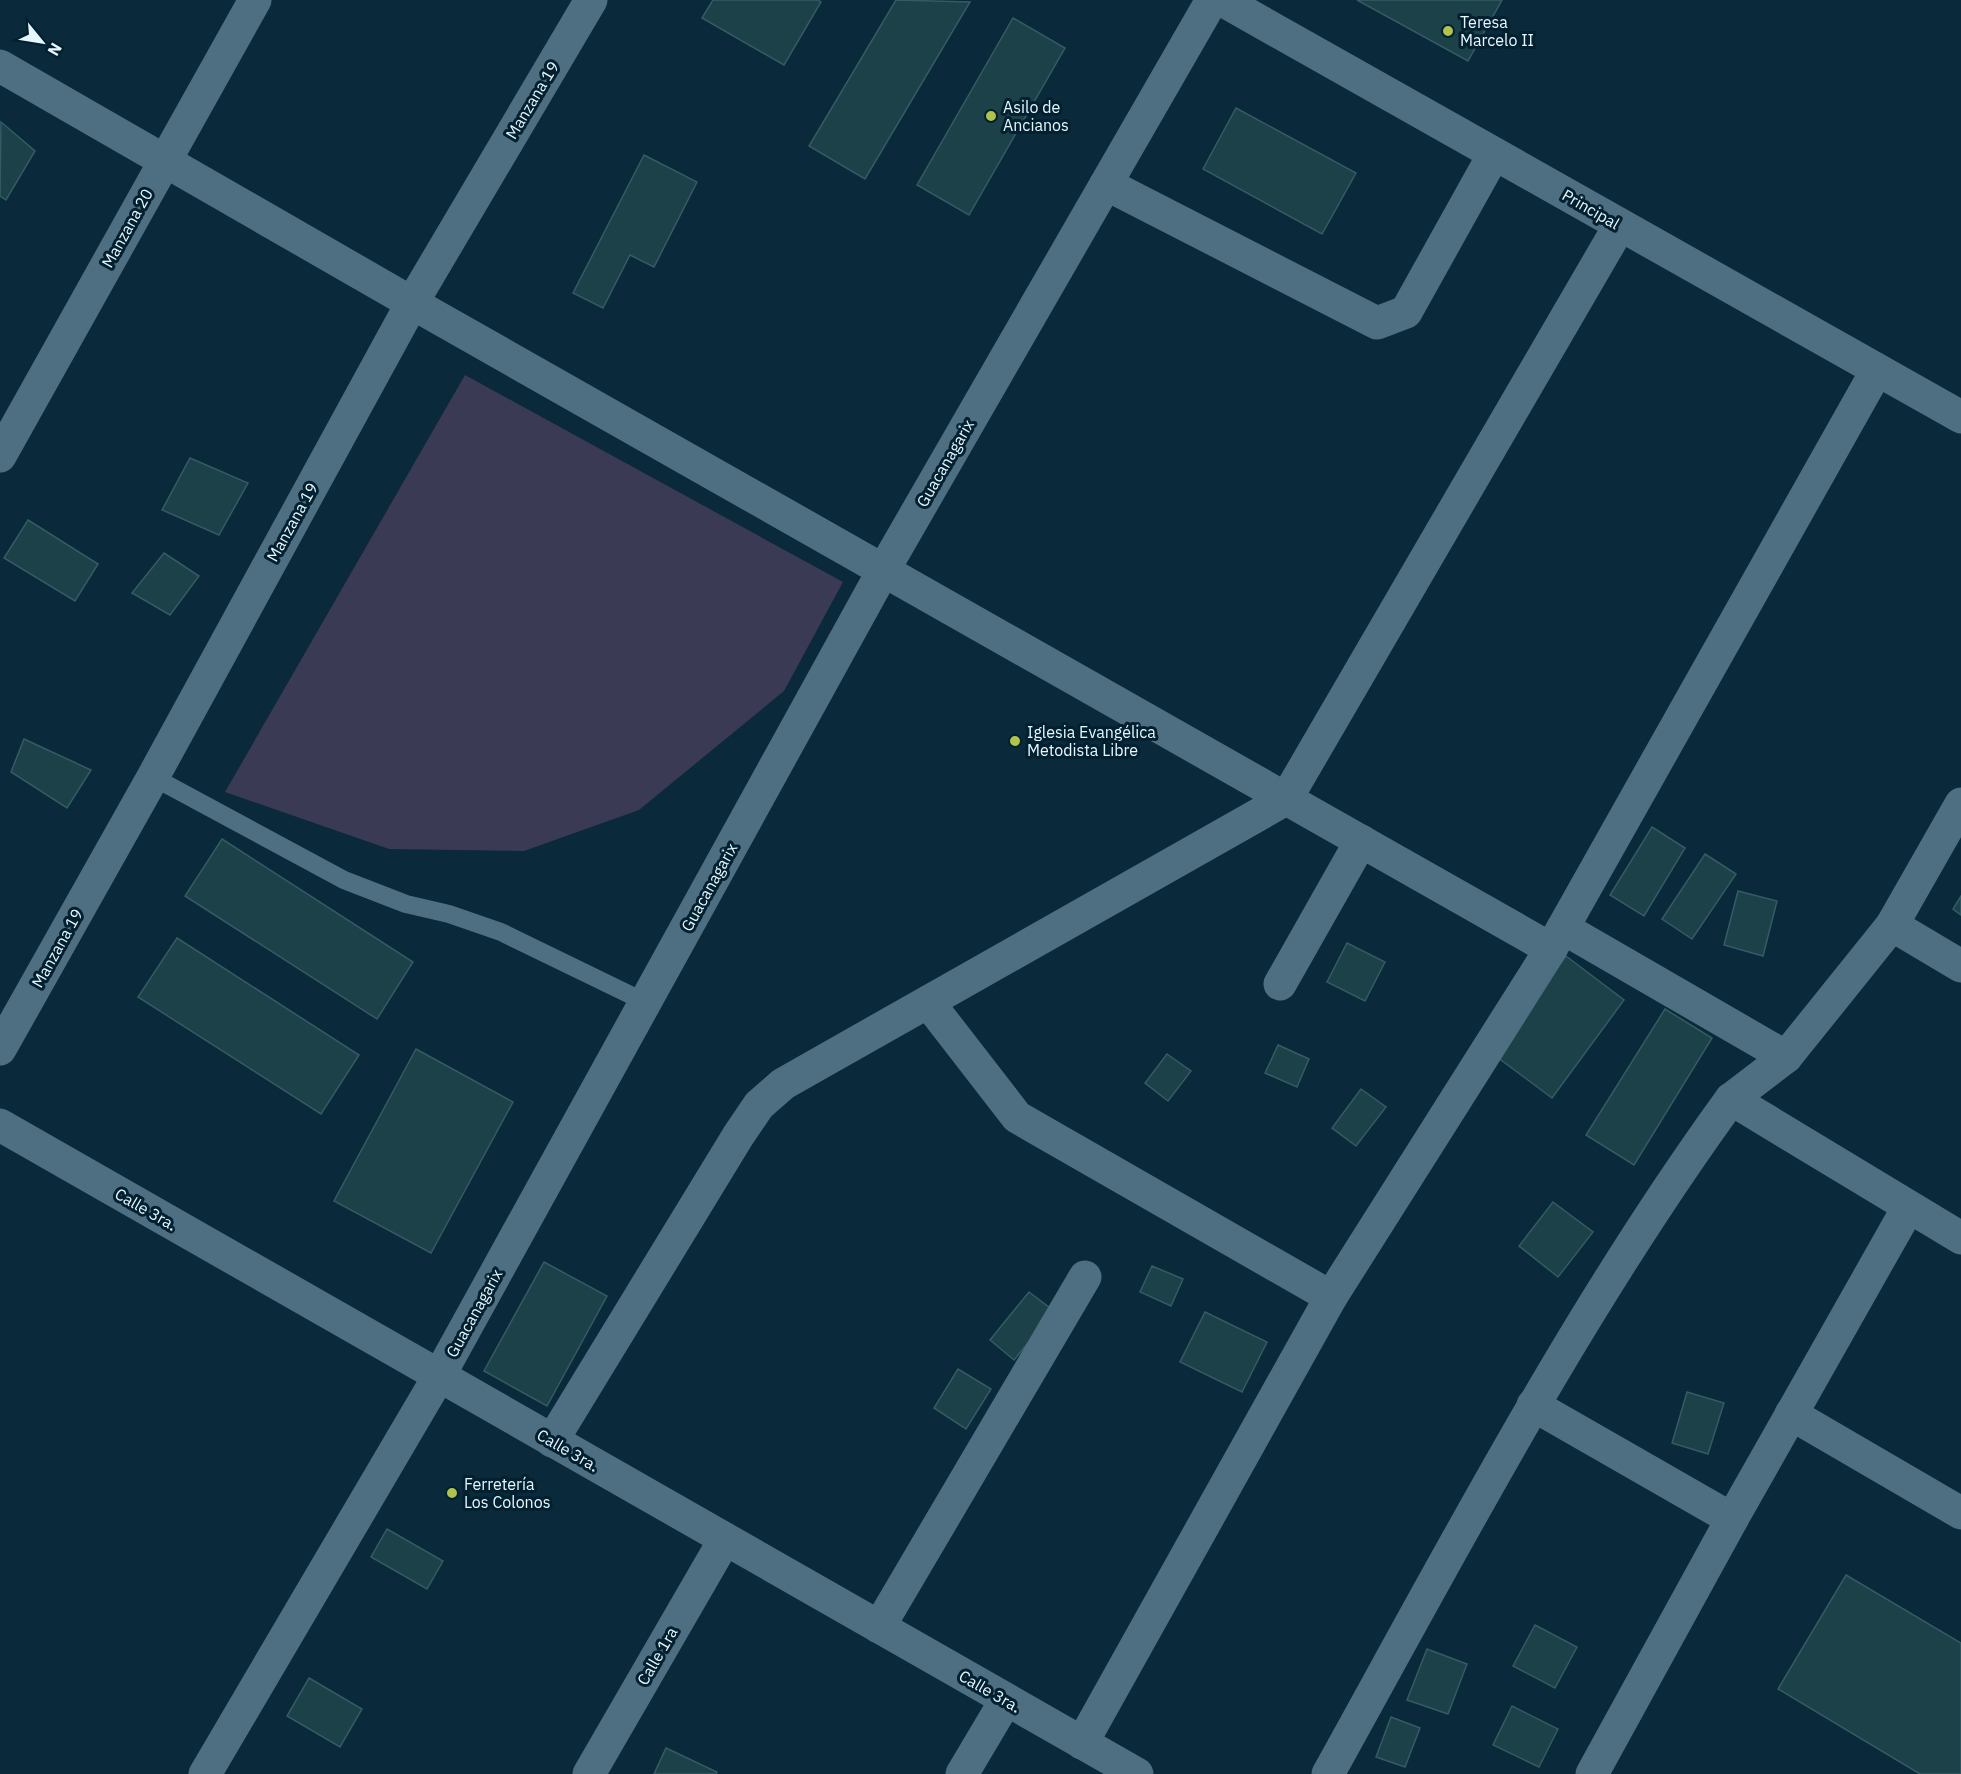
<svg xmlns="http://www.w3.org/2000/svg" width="1961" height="1774" viewBox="0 0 1961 1774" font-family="'IBM Plex Sans',sans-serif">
<rect width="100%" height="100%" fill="#0a293a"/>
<path fill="#3b3a54" d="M465,375L843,582L784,691L639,810L524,851L389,849L225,792Z"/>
<g fill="#1c4149" stroke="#335c65" stroke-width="1.5">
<path d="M713,0H818L821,2L784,65L702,18Z"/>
<path d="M896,0L970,2L865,179L809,146Z"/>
<path d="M1357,0H1502L1468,61Z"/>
<path d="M1013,18L1065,48L969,215L917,185Z"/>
<path d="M1236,108L1356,173L1322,234L1203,169Z"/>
<path d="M1,122L35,151L6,200L0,196Z"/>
<path d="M644,155L697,182L654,267L630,255L603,308L573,293Z"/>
<path d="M190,458L248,483L219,535L162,510Z"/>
<path d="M28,520L98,564L75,601L4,558Z"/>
<path d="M164,553L199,576L170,615L132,593Z"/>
<path d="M24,739L91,770L67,808L11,772Z"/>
<path d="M1652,827L1685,848L1644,916L1610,895Z"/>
<path d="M222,839L413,962L377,1019L185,896Z"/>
<path d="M1705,854L1736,874L1692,939L1662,919Z"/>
<path d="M1738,891L1777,901L1763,956L1724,945Z"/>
<path d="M1961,896V915L1953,909Z"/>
<path d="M177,938L359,1055L321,1114L138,997Z"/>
<path d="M1347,943L1385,962L1365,1001L1327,982Z"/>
<path d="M1566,956L1624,1000L1552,1098L1493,1054Z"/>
<path d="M1665,1009L1712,1038L1634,1165L1586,1135Z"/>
<path d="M1278,1045L1309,1059L1297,1087L1265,1073Z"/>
<path d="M416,1049L513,1102L431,1253L334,1201Z"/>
<path d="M1167,1054L1191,1071L1168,1101L1145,1083Z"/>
<path d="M1361,1089L1386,1107L1356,1146L1332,1128Z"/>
<path d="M1553,1202L1593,1232L1558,1277L1519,1246Z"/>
<path d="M544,1262L607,1296L547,1406L484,1371Z"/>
<path d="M1152,1266L1183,1279L1171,1306L1140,1292Z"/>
<path d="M1029,1292L1054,1311L1014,1360L990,1340Z"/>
<path d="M1205,1312L1267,1342L1242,1392L1180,1362Z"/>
<path d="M958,1369L991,1389L966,1429L934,1408Z"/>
<path d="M1687,1392L1724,1403L1708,1454L1672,1443Z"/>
<path d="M387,1529L443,1561L427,1589L371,1557Z"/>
<path d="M1846,1575L1961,1643V1774H1920L1778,1689Z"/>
<path d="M1535,1625L1577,1647L1555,1688L1513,1666Z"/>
<path d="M1427,1649L1467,1664L1448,1714L1407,1700Z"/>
<path d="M309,1678L362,1709L340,1747L287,1716Z"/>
<path d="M1512,1706L1558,1729L1539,1767L1493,1745Z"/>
<path d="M1391,1717L1420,1728L1405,1767L1376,1757Z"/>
<path d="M666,1748L717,1772L716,1774H654Z"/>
</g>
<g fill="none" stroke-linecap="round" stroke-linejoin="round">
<path stroke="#4e6e82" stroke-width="18" d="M153,777L344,880L406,904L449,914L501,932L645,1002"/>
<g stroke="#4e6e82" stroke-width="33">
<path d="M1222,0L1961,417"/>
<path d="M0,66L412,303L1551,949"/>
<path d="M1106,184L1377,323L1406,312L1494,154"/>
<path d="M0,456L255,0"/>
<path d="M1892,925L1961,966"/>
<path d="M1563,928L1786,1057"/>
<path d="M1280,984L1361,841"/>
<path d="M928,1002L1017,1117L1331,1297"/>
<path d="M0,1049L153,777L412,303L591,0"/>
<path d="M1731,1099L1786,1057L1892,925L1961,804"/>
<path d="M1533,1405L1732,1519"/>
<path d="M1791,1414L1961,1513"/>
<path d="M552,1441L738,1136L759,1105L783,1084L1286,799L1620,225"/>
<path d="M879,1627L1085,1277"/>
<path d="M1082,1743L1331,1297L1551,949L1877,370"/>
<path d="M205,1774L439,1376"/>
<path d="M589,1774L725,1539"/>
<path d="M962,1774L1006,1700"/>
<path d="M1328,1774C1455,1545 1577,1311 1731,1099L1961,1238"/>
<path d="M1592,1774L1732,1519L1908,1208"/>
</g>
<g stroke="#4e6e82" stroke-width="33">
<path d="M0,1125L1137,1774"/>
<path d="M439,1376L883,571L1212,0"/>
</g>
</g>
<g fill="#b2c34c" stroke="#012030" stroke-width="2">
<circle cx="1448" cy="31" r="6"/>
<circle cx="991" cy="116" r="6"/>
<circle cx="1015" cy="741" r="6"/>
<circle cx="452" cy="1493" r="6"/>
</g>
<g text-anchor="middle" stroke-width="6" stroke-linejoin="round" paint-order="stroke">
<g font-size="16" fill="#e8f6ff" stroke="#012030" text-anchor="start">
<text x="1460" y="28">Teresa<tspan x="1460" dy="18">Marcelo II</tspan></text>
<text x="1003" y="113">Asilo de<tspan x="1003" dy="18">Ancianos</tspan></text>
<text x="1027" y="738">Iglesia Evangélica<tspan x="1027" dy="18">Metodista Libre</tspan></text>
<text x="464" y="1490">Ferretería<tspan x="464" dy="18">Los Colonos</tspan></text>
</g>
<g font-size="16" fill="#e8f6ff" stroke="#012030">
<text transform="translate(532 100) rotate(-59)" y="6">Manzana 19</text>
<text transform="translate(1591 209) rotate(30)" y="6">Principal</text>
<text transform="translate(127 228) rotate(-61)" y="6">Manzana 20</text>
<text transform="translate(945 463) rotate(-60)" y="6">Guacanagarix</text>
<text transform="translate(292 522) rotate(-61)" y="6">Manzana 19</text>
<text transform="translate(709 887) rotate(-61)" y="6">Guacanagarix</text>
<text transform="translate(57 948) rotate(-61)" y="6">Manzana 19</text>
<text transform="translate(146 1209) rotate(30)" y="6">Calle 3ra.</text>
<text transform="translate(474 1313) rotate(-61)" y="6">Guacanagarix</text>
<text transform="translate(568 1450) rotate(30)" y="6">Calle 3ra.</text>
<text transform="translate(657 1656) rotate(-60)" y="6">Calle 1ra</text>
<text transform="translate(990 1691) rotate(30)" y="6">Calle 3ra.</text>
</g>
</g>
<g transform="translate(42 42) rotate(120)" stroke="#012030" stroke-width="4.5" paint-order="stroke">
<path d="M0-4.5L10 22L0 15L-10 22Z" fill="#e8f6ff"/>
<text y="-9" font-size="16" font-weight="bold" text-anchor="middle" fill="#e8f6ff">N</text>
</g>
</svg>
